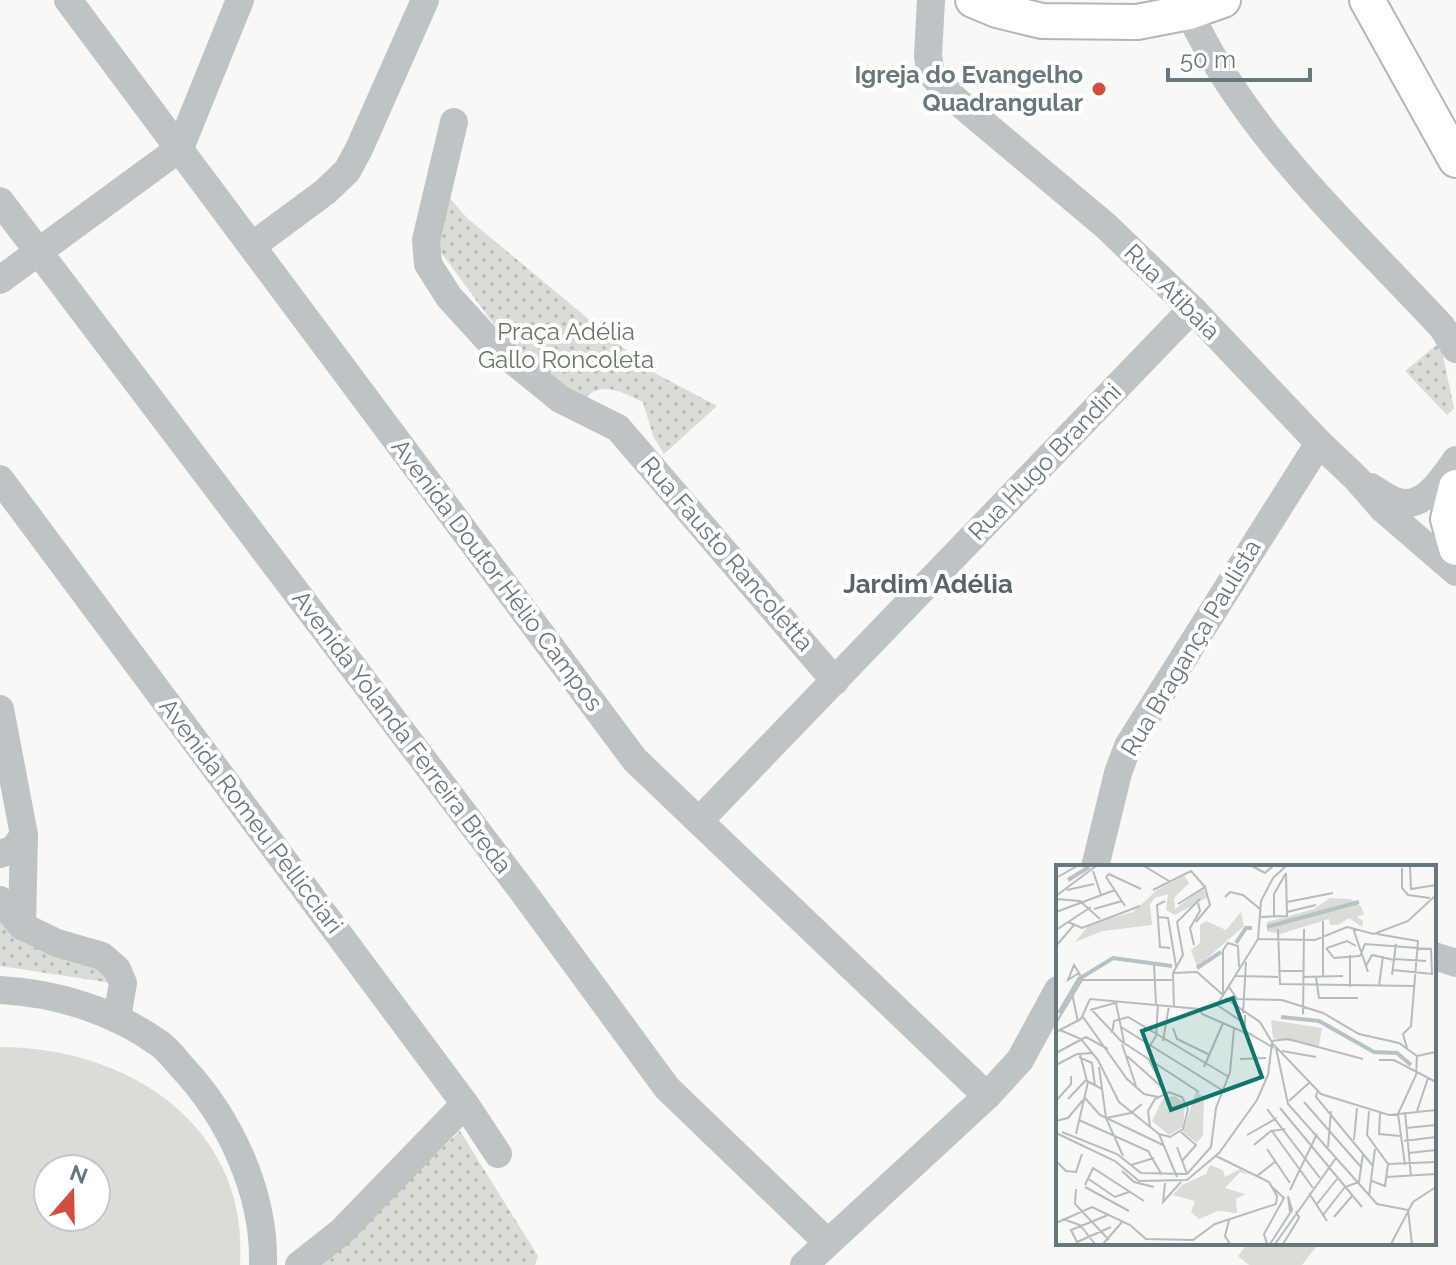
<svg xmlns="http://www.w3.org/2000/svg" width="1456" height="1265" viewBox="0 0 1456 1265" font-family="Raleway,sans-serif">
<defs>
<pattern id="grass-dots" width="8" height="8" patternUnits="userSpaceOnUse" patternTransform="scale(2)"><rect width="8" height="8" fill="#d9ddd6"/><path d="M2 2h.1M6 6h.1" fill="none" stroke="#b4b8b3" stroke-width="1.8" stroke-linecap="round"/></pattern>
</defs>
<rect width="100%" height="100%" fill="#f8f8f6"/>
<g fill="url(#grass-dots)">
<path d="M429,174L467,218L651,371L717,406L664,454L653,436L643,402C621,392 601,379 582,401L504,338L440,251Z"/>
<path d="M1440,342L1454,408L1447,415L1405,371Z"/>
<path d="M0,909L115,976L112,983L0,966Z"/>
<path d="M460,1131L538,1256L535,1265H319Z"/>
</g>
<g fill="#d9ddd6" fill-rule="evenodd">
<path d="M0,1047C127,1047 250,1125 240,1265H0ZM48,1169H96V1217H48Z"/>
<path d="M1248,1243H1319L1302,1265H1249L1238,1256Z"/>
</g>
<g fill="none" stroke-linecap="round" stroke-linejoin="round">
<g stroke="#b2b7ba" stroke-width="38">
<g id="major">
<path d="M973,0L997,10L1042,21L1137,22L1189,12L1223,0"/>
<path d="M1367,0L1456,160"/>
<path d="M1456,487L1448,519L1456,548"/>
</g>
</g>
<g stroke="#bec3c5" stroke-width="28">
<path d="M68,0L635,760L987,1096"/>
<path d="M931,0L928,56L931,74L957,101L1106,226L1192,309L1319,443L1356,478L1383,509L1456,572"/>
<path d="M1189,12C1246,135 1351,229 1442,327L1456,349"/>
<path d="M454,122L426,240L428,264L449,297L491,343L560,399L618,428L835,681"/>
<path d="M0,201L524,893L667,1088L827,1242"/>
<path d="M252,246L325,192L347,171L359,149L425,0"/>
<path d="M0,280L180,148L240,0"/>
<path d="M0,479L465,1104L498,1154"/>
<path d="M1371,487C1379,492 1387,498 1395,501C1422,512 1443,479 1456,460"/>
<path d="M0,709L24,835L22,926"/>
<path d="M699,821L1192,309"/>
<path d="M0,854L14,849L24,835"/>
<path d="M1095,867L1118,773L1128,746L1319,443"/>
<path d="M0,900L22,926L57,943L102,956L117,969L123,983L117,1018"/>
<path d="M1434,956L1456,963"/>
<path d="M0,990C57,993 114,1011 160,1044C168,1050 175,1059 181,1066C230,1118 265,1193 263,1265"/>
<path d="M299,1265L341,1232L465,1104"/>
<path d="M804,1265L987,1096L1020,1060L1058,990"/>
</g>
<use href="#major" stroke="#fff" stroke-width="34"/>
</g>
<circle fill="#d14e3e" stroke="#fff" stroke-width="3" cx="1099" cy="89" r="8"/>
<g text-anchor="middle" stroke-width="8" stroke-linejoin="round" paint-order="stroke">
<g font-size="24" font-weight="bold" fill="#66777e" stroke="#fff" text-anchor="end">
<text x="1083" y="83">Igreja do Evangelho<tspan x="1083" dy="28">Quadrangular</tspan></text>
</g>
<g font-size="24" fill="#66777e" stroke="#fff">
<text transform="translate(1172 292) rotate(45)" y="8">Rua Atibaia</text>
<text transform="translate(1045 462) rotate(-46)" y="8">Rua Hugo Brandini</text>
<text transform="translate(727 554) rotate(49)" y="8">Rua Fausto Rancoletta</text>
<text transform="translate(497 575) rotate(53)" y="8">Avenida Doutor Hélio Campos</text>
<text transform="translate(1191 648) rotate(-59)" y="8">Rua Bragança Paulista</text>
<text transform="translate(402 732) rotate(53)" y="8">Avenida Yolanda Ferreira Breda</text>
<text transform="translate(251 816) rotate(53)" y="8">Avenida Romeu Pellicciari</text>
</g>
<g font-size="24" fill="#6a7765" stroke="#fff">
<text x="566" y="340">Praça Adélia<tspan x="566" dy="28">Gallo Roncoleta</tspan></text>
</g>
<g font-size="26" font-weight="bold" fill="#58646a" stroke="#fff">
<text x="928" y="593">Jardim Adélia</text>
</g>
</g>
<g transform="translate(1056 865)">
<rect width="380" height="380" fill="#f8f8f6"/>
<path d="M140,226L148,232L147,270L141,278L127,267Z" fill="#d9ddd6"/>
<path d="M128,11L133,18L118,33L119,44L147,23L152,32L119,50L110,45L112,29L99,33L94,39L96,60L47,66L19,77L34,59L77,47L101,25ZM274,33L294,34L305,41L308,49L301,52L307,56L306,62L293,53L282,60H274L273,54L224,69L211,66V57L258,44ZM185,47L188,61L141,102L135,85L144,78V60L150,56L170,65ZM154,300L167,305L169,312L184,304L193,310L184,307L169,323L189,329L180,334L181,348L162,346L143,354L135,347L139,336L117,330L126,320L150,309Z" fill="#d9ddd6"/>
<path d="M215,155L266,163L263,181L217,173ZM119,231L129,239L127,262L113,270L96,256L107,233Z" fill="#d9ddd6"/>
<path fill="none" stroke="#b6c2c5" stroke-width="4" d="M12,15L33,2M211,62L303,37M180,78L190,63H196M141,103L165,87M3,148L23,114L57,93L116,101M225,152L263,156L318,187L341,188L355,200"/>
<path fill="none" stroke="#b5bcbf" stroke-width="2" d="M88,1L113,16M196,1L209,8L217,1M354,1L355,24L380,20M346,3V23L352,30L374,33M37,6L45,30M50,12L53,9L85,24M50,12L69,41M0,13L21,1M11,25L38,19M97,25L135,6L149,22M0,31L40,1M169,32L174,27L187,30L204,44M0,34L24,36L44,54M109,36L101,40L104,82L114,83M231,37L277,28M122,39L149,22L154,40L140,57M38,44L66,36M0,47L59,25M231,47L260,40M102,52L112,53L120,101M203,52L231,51L230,8M218,52V29L230,8M267,56V111M12,57L26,63L84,41M297,63L312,107M222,64L224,119L359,121M0,65L35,42M321,69L362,76L355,161L347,169L351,183M202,74L259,75L291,62L318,69L352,56L380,30M138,80L134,63L144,46L142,38M0,81L18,60M270,83L278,93L304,91M271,83L291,76L300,81M304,91L309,79L375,84L376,109M338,94L370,96M98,100L100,139M310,101L316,90L338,95M337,105L377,109M222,106H247M23,108L12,115L18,100L23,108L26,115M117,108L141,107L167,130M336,110L340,79M180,111L222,112M247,112L287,111M260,112L263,133H302M26,115H116M323,121L327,91M173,122L181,134L226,135L267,148L303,169L343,178L361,191L380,187M294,122V90M16,128L22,157M167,129V85L172,78L182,81L183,102M169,133L204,157L217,179L265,229L333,250L380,245M60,138L68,177M161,140L188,158M118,141L117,108L127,90L121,57L144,34M35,144L65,176L143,227M144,144L146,149L192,169M34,145L59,138M187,148L190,97M247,149L248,64M189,150V166L218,183M27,152L71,214L88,229L102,232M0,158L26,115M65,162L166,225M117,163L121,174L154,190M4,165L25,174L42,195L63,237L103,269L121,312M0,167L25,154L34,134L144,144L161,140L202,74L205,36L217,13L230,1M56,168L58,156L72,152L173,212M107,176L113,141M215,176L232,174L307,194M66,179L80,221M220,183L232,239L321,339L352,345M92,184L100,171L102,139M226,186L260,192M0,188L30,172L52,184M24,189L31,216L46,224M71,191L107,223M23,192L36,198L39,221M184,194L210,193M93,195L108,223M323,195H338L380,217M0,200L21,189L37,188M43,202L50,253L67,291M148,202L167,158M261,227L260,232L317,301M28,232L44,250L107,280M12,234L30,215M0,236L15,219V211M233,236L254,217M248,237L305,302M224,243L306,342M211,244L264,313M313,246L311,270L332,299M361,246L372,213M349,247L355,311M324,248L323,269L344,271M50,253L75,248L86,239M23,255L92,286L106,310M0,256L12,253L27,235M94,261L92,246L99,234L113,227L126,232L132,244L127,264L114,272L103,269M350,263L380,260M216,266L257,323M6,267L61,289L85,308L131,309L155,282L160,243L174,207L178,164M125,267L140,280L126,296M0,268L59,296L83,316L131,315L163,288L201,235L212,210L216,178M20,269L32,217M191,270L221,253M298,275L301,243M348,276L380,272M0,278L1,297L10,306L20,307L26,289M198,280L215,266L229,264M121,282L131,309M272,282L275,246M211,284L234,318M353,288L380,285M332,299L380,297M75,300L98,293M349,300L342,249L360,210L361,191M66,306L78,317L98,322M201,311L220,296M330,312L380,309M31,313L59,332L73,327M316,316L329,321L332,299M109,318L107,337L125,317M29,320L37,303L88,336M29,322L73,346M20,324L19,339L53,375M234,325L261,269M253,328L271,356M313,331L319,284M261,339L281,314M352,345L356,379M267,350L289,322L303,317L307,288M278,352L296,331M7,354L24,360L39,379M173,355L169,371L174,379M0,358L36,342L74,360L90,374L137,375L159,359L220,339L221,331L213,317L160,291M21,377L55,362M22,379L15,365L52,350M47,379L66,357M211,379L208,369L228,333L215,321M214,379L236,345L232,331L234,347M219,379L280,293M227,379L243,353L240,346M335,379L357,337L380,322"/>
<path fill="#0f766e" fill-opacity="0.15" stroke="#0f766e" stroke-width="4" d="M177,133L206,212L115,245L86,166Z"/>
<rect width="380" height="380" fill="none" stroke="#66777e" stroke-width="4"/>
</g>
<g transform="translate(72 1193) rotate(20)"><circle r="38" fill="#ffffff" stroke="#c2c9cb" stroke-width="2"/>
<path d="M0-6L14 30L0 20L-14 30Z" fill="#d14e3e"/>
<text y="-12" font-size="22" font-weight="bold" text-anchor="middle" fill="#66777e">N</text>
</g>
<path d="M1168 68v12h142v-12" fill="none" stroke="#66777e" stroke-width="4"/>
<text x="1180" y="68" font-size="24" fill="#66777e" stroke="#ffffff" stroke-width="6" paint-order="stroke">50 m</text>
</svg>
